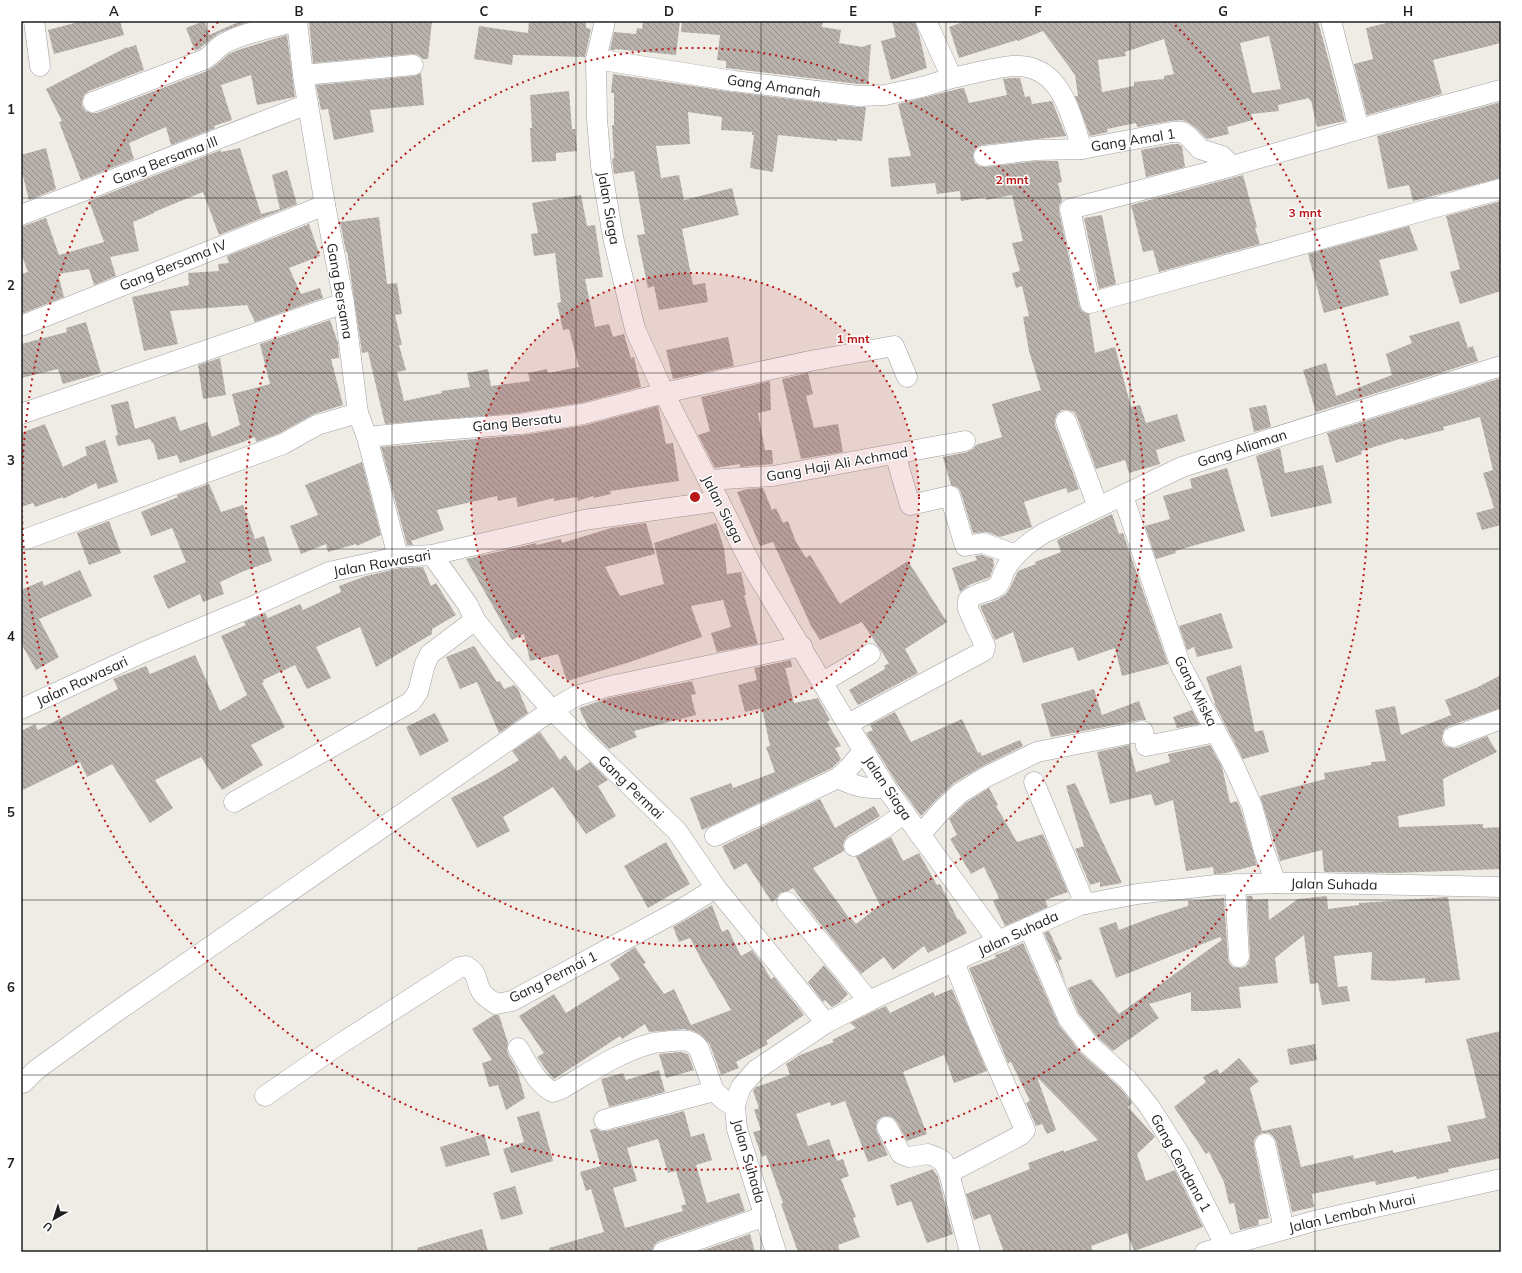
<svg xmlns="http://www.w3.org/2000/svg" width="1522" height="1273" viewBox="0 0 1522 1273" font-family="Mulish,sans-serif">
<defs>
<pattern id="building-back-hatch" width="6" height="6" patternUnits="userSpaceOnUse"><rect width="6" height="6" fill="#b8b1ac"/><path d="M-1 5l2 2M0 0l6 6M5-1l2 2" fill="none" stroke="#958f8b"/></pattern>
</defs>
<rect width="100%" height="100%" fill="#efece6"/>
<g fill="url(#building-back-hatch)" fill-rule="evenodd">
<path d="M82,21H120L124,35L54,54L48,30Z"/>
<path d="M204,21L209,35L241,21H250L219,33L200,48L195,51L186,28Z"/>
<path d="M309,21H432L428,59H423L418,55L412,54L313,63Z"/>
<path d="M529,21H586V28L591,29L585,57L513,55L512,65L474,59L479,26L528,33Z"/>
<path d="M643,21H680L676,55L615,49V50H610L614,32L636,34L637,28L642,29Z"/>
<path d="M682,21H823L822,27L841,30L839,43L862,47L871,44L868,84H858L726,68V61L717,60L720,35L681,32Z"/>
<path d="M892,21H915L919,34L927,68L891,80L881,41L896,37Z"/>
<path d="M966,21H1318L1345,121L1317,127L1311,100L1310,101L1309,98L1278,105L1279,111L1251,114L1253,120L1227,127L1229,134L1207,139L1196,128L1189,123L1182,120L1170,121L1137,127L1136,123L1107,129L1108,132L1090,136L1075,96H1078L1075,75L1043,31L1018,41L1017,40L959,58L949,27ZM1269,36L1281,89L1252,93L1240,43ZM1164,39L1174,74L1164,76V79L1134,82V86L1102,92L1098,60L1126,56L1125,52Z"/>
<path d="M1394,21H1501V43L1433,60L1442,94L1367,115L1354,64L1373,59L1366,28Z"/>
<path d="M287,35L295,97L257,105L251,75L221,85L232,120L214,126L215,128L171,145L166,127L129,143L134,159L81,180L59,122L62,121L46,89L127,47V48L136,45L144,70L89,91L84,95L82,101V106L86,111L92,113H97L207,71L216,65L229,54L238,50Z"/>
<path d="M421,73L424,105L370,110L374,132L334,140L328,109L321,110L316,85L414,76Z"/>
<path d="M613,74L733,92L857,107H866L862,141L837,139V141L778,135L773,172L750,168L754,135H752V132L721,130L722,117L688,112L690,144L656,146L661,178L679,175L684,200L732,188L739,215L682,229L693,285L705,283L708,302L659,310L654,286L648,288L637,235L645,234L634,171L614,174L612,159L614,158L612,125H614V93H611Z"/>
<path d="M1012,78H1020L1025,97L1030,96L1032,104L1052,101L1066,136L982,145L977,147L974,151L973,157L975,163L979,166L985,167L1037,161H1058L1062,182L1058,183L1062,201L1059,205V211L1079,305L1082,311L1089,314L1095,353L1115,347L1131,407L1140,405L1146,423L1177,414L1185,441L1156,450L1160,464L1129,473L1125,460L1096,469L1077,417L1074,412L1068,410H1062L1057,414L1055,419V425L1079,489L1068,493L1066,488L1024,502L1032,527L1000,537L987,532L973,533L961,493L958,488L951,485L943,457L967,452L973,449L976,445L1002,437L992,404L1041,390L1029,351L1023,317L1029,316L1022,286L1016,288L1012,273L1020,271L1012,243L1023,241L1012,195L986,200V197L961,201L960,191L937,194L935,183L891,187L888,158L911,156L898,104L962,88H964L969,103L1007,95L1003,79Z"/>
<path d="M569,91L572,129H575L577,151L556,153V161L532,162L530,128H532L530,95Z"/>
<path d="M1501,102V178L1413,201L1409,185L1388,189L1377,136Z"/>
<path d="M1173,144H1178L1182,146L1185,167L1146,177L1141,150Z"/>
<path d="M46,148L56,189L29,200L21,168V155Z"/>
<path d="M240,148L261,214L280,209L272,175L287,170L297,204L219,235L203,192L154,212V213L133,222L139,251L110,257L116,276L94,285L89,269L58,274L64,297L21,314V274L28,272L21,253V227L46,218L59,255L104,242L89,201L221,150V152Z"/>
<path d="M1243,175L1257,227L1255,228L1260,244L1159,272L1153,250L1143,252L1131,205Z"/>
<path d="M581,195L587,226L595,225L603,277L585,279L595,327L609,324L613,337L624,334L631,358L634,357L641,387L581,403L519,413L385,424L368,352L362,353L347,251L346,252L340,222L379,217L387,284L397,283L402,314L395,315L402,345H399L406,370L397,372L404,401L442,393L441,391L470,387L467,373L488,369L491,386L530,381L528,373L547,369L548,373L579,367L569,329L563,330L557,303L561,302L555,253L534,256L531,234L538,233L532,203Z"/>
<path d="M1501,201V291L1460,304L1450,272L1460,269L1446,216Z"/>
<path d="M1102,215L1116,284L1099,289L1084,218Z"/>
<path d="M309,224L320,256L289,268L301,294L320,288L323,298L255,322L247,305L170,311L178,344L144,351L132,297L189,285L188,273L219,271L218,264L229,263L227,256Z"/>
<path d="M1409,226L1418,250L1379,260L1389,295L1324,313L1308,254Z"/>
<path d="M330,320L338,343L339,358L331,359L343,405L314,414L278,434L256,442L255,437L243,442L180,463L177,455L158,460L153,442L152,443L150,439L118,446L115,436L118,435L111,405L128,401L135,429L175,416L180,431L207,422L212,437L240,425L232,394L270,384L260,344Z"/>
<path d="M1459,321L1468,348L1473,346L1478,361L1316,412L1303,370L1326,363L1336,396L1392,375L1386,354L1412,343L1409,336Z"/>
<path d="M86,322L101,373L63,384L58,369L21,378V344L67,332L66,328Z"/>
<path d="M728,337L734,366L673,379L666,350Z"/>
<path d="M220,358L226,395L203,399L198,365Z"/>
<path d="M808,373L813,394L806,396L814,428L838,424L843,452L801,459L782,379Z"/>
<path d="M1501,378V525L1482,530L1476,513L1494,508L1483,473L1493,470L1480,417L1443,427L1444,430L1404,440L1403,438L1361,451L1362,454L1336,463L1327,433Z"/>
<path d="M770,381L771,410L758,413L765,450H772L773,464L740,467V464L715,468L698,435L710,431L701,397Z"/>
<path d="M1266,405L1271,427L1254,432L1249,408Z"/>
<path d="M658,406L666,444L673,443L679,481L610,491L611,494L594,498L593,496L578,501L577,497L554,501V498L518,507L516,497L498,501L497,496L437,510L444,530L411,541L413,545H407L381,447L522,435L586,425Z"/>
<path d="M45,424L63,467L87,455L85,447L105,440L118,482L98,489L96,483L63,499V497L35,507L33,503L21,507V433Z"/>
<path d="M1280,448L1285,473L1323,465L1332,503L1271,517L1256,456Z"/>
<path d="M362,462L381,535L357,546L356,544L328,552L326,544L301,554L290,526L318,515L305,485Z"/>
<path d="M1227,468L1245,531L1175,551L1176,553L1156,559L1145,526L1170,519L1163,496L1192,488L1190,479Z"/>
<path d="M209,484L221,512L243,505L255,539L264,536L272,561L244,571L220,582L224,594L203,602L200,594L168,609L153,576L186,562L172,528L151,536L141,512L178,497L177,495Z"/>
<path d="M763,488L772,510L776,508L783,523L788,521L796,542L806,558L810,555L840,604L908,561L947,622L905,649L918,673L858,705L849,690L885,669L884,666L889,663L862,622L820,640L811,626L773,542L760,546L737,492L747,489Z"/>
<path d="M1112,514L1119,534L1123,533L1168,664L1122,676L1115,648L1078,661L1073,647L1023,663L1013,632L995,640L980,606L997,600L1006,594L1010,588L1018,571L1036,564L1035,562L1061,552L1057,540Z"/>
<path d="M109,521L121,553L89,565L77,533Z"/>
<path d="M646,523L655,554L605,567L620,596L664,584L654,543L716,523L724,548L727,574L741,572L746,595H744L758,644L717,652L711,633L731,627L723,600L691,606L702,637L627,663L567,681L558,654L530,661L524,634L512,640L466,559L536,543L537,545L561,539L562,543L611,528Z"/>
<path d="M982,555L993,559L994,565L990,577L969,585L960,592L952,568L977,560L975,556Z"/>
<path d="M423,567L431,586L436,583L456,615L432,629V634L376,667L360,627L316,647L331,678L307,689L295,665L263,680L264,682L262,683L285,727L251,745L263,765L222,790L201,757L155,780L173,808L150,823L112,764L87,777L80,762L21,791V731L35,724L38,730L118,689L113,679L146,666L150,674L195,655L220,711L247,695L221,636L246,625L244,622L265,613L268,618L300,604L303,610L341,592L339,586L366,576L400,568Z"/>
<path d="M80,570L92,596L39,619L59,657L36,670L21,643V590L42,581L44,586Z"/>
<path d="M1221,613L1233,648L1197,657L1194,647L1187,650L1179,626Z"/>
<path d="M474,646L497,682L500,681L504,689L514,685L518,689L528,713L499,733L477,682L460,689L446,657Z"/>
<path d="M791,660L792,667L785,668L794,703L818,698L830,720L827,722L841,746L835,748L841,759L832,768L702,830L690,798L731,783L733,788L775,772L766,747L770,746L762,708L745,712L738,685L757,680L754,668Z"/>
<path d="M1241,665L1255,732L1263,730L1269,752L1243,759L1214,703H1215L1206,677Z"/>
<path d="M1501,675V708L1449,726L1444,730L1442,736V741L1445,746L1452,748H1457L1487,736L1497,752L1443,779L1445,806L1398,816L1399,827L1483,824V828L1501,827V869L1394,873L1324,872L1322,850L1280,861L1260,796L1325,779L1324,773L1371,765V762L1386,761L1375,710L1395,706L1401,735L1451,715L1445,700L1476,688Z"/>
<path d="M692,681L696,694L691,695L696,715L634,731L637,737L609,749L589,729L579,708L609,698Z"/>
<path d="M1094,689L1102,715L1139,701L1146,720H1141L1051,737L1041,704Z"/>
<path d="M1192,710L1199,724L1177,728L1173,717Z"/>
<path d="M895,712L911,742L962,719L978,753L980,752L982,756L1020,740L1023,746L981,767L954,783L934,802L921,816L896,782L866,733L873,730L870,725Z"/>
<path d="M435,713L449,741L420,756L406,727Z"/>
<path d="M540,732L560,760L565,755L577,771L590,762L608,780L598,786L616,816L586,834L553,787L503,817L510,831L477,848L451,798L486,780L519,760L512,751Z"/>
<path d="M1129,745L1136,772L1170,762L1168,754L1210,745L1222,767L1230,803L1237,801L1241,810L1257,865L1226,873L1214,874L1213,867L1186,871L1173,800L1155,806L1151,794L1110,804L1097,752Z"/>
<path d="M1075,783L1122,883L1100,887V882L1090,885L1075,849L1084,846L1066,786Z"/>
<path d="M989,788L998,805L996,806L1017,842L1043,834L1068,892L1045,900L1048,907L1005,926L993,901L999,898L984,867L971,874L950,839L957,835L949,819L967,802Z"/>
<path d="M820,799L835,828L874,806L880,816L848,836L844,841L843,846L844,851L813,868L849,918L850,917L856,924L880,905L856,857L891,837L903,861L919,853L937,885L940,884L958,920L959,919L967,933L928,953L924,946L893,970L884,957L861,974L811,912L793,888L788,891L780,893L776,899L772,902L746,863L734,870L722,846Z"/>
<path d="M666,842L690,884L648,908L624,866Z"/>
<path d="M1247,896H1252L1253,900L1268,899L1269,920L1298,899L1327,896L1328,909L1359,905V903L1448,897L1460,980L1425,983V978L1392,981L1371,980L1372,952L1334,956L1338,987L1347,986L1350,1001L1322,1005L1318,983L1310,984L1304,935L1275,958L1278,983L1239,987L1241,1008L1205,1011H1191V992L1149,1004L1159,1018L1113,1051L1097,1037L1078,1012L1068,988L1091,979L1119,1014L1222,940L1220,937L1116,978L1099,928L1116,922L1119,930L1153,917L1188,906V901L1224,898L1228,958L1229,963L1233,967L1240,968L1245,967L1249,963L1250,957Z"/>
<path d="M712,905L722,932L728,929L741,956L752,950L759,959L771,979L774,977L804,1015L766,1041L768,1044L736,1062L739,1068L721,1075L710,1045L701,1035L694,1031L684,1029L649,1032L645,1024L622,1039L620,1036L554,1079L550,1075L537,1057L544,1053L519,1016L554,994L566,1013L620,979L610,964L635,947L646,963L643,964L664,994L674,989L691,1025L731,1010L703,963L690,938L679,942L673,927Z"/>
<path d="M1049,931L1062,959L1058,961L1067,986L1044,933Z"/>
<path d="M1023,943L1059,1025L1081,1053L1119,1087L1132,1103L1128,1107L1155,1137L1137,1154L1146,1181L1175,1170L1203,1227L1134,1251L1127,1233L1091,1246L1093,1252H1004L990,1214L974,1220L966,1194L1030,1169L1028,1163L1064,1150V1152L1098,1140L1037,1077L1056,1130L1047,1134L1042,1124L1036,1126L1026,1103L1030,1101L1011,1062L1008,1063L969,968L996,958L995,955L1010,950L1009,949Z"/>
<path d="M824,965L848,994L839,1003L832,1007L825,1000L823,1002L808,982Z"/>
<path d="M952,989L987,1071L954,1083L944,1055L903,1072L927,1134L907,1141L897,1122L893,1118L888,1116L882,1117L877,1121L876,1127L877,1132L888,1155L868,1162L845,1101L831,1106L830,1102L796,1114L808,1146L829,1139L837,1161L843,1159L849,1176L841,1179L856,1217L853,1218L860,1237L838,1245L840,1252H798L781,1204L783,1203L766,1155L762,1157L753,1132L761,1130L754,1110L759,1108L753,1091L756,1087L790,1075L786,1064L800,1055L834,1042L832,1040L856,1028L850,1023L874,1011L886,1006L890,1013L933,992L935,996Z"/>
<path d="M494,1015H499L508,1043L507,1049L508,1054L517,1070L525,1098L506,1110L498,1085L489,1087L482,1063L492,1060L472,1029Z"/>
<path d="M1501,1031V1158L1448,1169L1449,1172L1417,1179L1416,1176L1376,1185L1375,1181L1312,1194L1314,1207L1292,1212L1276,1141L1273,1136L1269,1133H1262L1257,1136L1254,1140V1146L1269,1218L1258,1220L1259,1225L1240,1230L1234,1203L1229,1204L1224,1182L1209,1152L1206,1154L1174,1107L1206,1082L1203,1077L1217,1069L1220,1074L1239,1058L1259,1081L1250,1088L1262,1131L1291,1125L1301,1167L1353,1155L1354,1159L1393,1150V1153L1451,1141L1447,1126L1486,1118L1466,1039Z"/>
<path d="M1315,1044L1317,1060L1290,1065L1287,1049Z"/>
<path d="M680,1052L688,1054L694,1070L666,1078L659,1054Z"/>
<path d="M659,1070L665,1092L609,1107L601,1079L623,1073L626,1080Z"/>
<path d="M539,1111L553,1161L511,1173L503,1149L524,1142L517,1117Z"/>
<path d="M684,1111L691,1137L704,1133L712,1160L696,1165L707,1203L739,1193L745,1211L659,1241L654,1245L652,1252H550L549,1248L604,1232L591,1189L586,1191L580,1172L601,1166L590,1130L596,1128L601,1131H607ZM658,1139L668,1173L676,1171L686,1204L681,1206L683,1211L625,1228L613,1188L637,1181L627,1148Z"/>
<path d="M484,1134L490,1155L446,1167L440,1147Z"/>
<path d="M933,1169L938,1177L953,1234L927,1243L911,1201L897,1206L890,1185Z"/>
<path d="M515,1186L523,1214L501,1220L493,1193Z"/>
<path d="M482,1229L488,1252H418L417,1248Z"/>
<path d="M750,1234L755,1252H698Z"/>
</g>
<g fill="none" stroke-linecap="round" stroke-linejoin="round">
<g stroke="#a0a0a0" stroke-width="21">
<g id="minor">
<path d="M34,21L40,66"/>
<path d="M605,21L596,59L597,119L601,166L613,237L635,329L664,393L753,568L886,788L998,941"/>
<path d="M926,21L952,78C971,74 992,68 1012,66C1061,63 1070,113 1082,149L1172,132H1182L1189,137L1200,149L1222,156L1232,166L1398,118L1501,90"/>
<path d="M1331,21L1359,129"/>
<path d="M596,59L734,81L858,96L885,95L922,87L952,78"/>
<path d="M303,75L413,65"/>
<path d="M93,102L203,60C213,55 217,47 225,43C245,32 276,27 297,21L303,75L325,205L344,303L358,413L367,437L398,557"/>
<path d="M984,156L1036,150L1082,149"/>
<path d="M1232,166L1070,209L1090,303L1501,189"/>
<path d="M21,215L308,104"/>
<path d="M21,326L325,205"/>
<path d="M21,414L344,303"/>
<path d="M1066,421L1098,507"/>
<path d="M367,437L427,431L520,424L583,414L664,393L722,380L810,361L894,346L907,377"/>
<path d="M898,464L910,505L950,496L965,546L983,543L1016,555"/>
<path d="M708,480L773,476L965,441"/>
<path d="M1123,496L1180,664L1235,768L1252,806L1264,851L1276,883"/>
<path d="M21,541L283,444L317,425L358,413"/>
<path d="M432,555L468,605L475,620L500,651L552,710L677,831L716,888L826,1023"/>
<path d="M823,682L870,654"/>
<path d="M21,709L144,652L249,608L329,572L398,557L432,555L584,520L719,501"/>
<path d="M848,724L984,651L985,646L968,609V600C976,592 988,593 996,587C1002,583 1002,574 1006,568C1016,552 1029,542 1044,533L1182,467L1501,366"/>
<path d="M1453,737L1501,719"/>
<path d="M838,778C856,787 866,789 886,788"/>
<path d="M1034,782L1085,904"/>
<path d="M234,802L411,702L418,692L425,664L430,654L475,620"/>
<path d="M920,835L942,810L960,793L986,777L1037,752L1143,731L1146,746L1216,732"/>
<path d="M715,836L838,778L849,768L863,751"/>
<path d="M854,846L884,828L905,813"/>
<path d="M1235,884L1239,957"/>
<path d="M787,902L869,1001"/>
<path d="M1029,927L1068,1018L1089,1045L1127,1079L1149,1106L1179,1153L1225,1245"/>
<path d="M518,1048C528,1064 536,1083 553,1092L561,1089C589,1073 619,1052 650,1044C657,1042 665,1042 672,1041C683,1040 693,1039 699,1049L714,1091L724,1100L735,1107"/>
<path d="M23,1083L36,1070L116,1012L552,710L576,696L606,687L802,646"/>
<path d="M265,1096L337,1046L460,967L466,966C480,975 474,978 481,991C484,997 491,1000 496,1004L512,1001L680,910L716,888"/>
<path d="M604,1120L714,1091"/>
<path d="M887,1127L901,1154L909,1157L928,1154L936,1157L943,1161L949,1173L1021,1135L1025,1130L979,1025L954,962"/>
<path d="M1265,1144L1284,1229"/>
<path d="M949,1173L970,1252"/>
<path d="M663,1252L765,1216"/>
<path d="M776,1252L737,1129L735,1107L737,1098L741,1087L756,1070L826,1023L869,1001L998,941L1080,905L1137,894L1216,885L1276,883H1317L1501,887"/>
<path d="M1205,1252L1314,1221L1501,1179"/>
</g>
</g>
<use href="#minor" stroke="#fff" stroke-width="20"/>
</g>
<path fill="none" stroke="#1f1f1f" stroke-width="1" stroke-opacity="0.55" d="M207,21V1252M392,21V1252M576,21V1252M761,21V1252M946,21V1252M1130,21V1252M1315,21V1252M21,198H1501M21,373H1501M21,549H1501M21,724H1501M21,900H1501M21,1075H1501"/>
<circle cx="695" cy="497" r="224" fill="#b81816" fill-opacity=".12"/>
<g fill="none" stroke="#b81816" stroke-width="2" stroke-dasharray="2 4">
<circle cx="695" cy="497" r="224"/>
<circle cx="695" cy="497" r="449"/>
<path d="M1171 21A673 673 0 1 1 219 21"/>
</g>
<g text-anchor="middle" stroke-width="3" stroke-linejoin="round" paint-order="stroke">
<g font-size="14" fill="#1f1f1f" stroke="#fff">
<text transform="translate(774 86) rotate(8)" y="5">Gang Amanah</text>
<text transform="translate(1133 140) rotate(-9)" y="5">Gang Amal 1</text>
<text transform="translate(165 160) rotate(-21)" y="5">Gang Bersama III</text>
<text transform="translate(609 208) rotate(80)" y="5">Jalan Siaga</text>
<text transform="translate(173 265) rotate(-22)" y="5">Gang Bersama IV</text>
<text transform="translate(340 291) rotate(80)" y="5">Gang Bersama</text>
<text transform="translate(517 422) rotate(-6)" y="5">Gang Bersatu</text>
<text transform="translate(1242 448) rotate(-18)" y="5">Gang Aliaman</text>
<text transform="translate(837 464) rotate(-10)" y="5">Gang Haji Ali Achmad</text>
<text transform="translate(723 509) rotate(63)" y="5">Jalan Siaga</text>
<text transform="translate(382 563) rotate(-10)" y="5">Jalan Rawasari</text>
<text transform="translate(82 681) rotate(-25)" y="5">Jalan Rawasari</text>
<text transform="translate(1196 691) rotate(63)" y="5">Gang Miska</text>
<text transform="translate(631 787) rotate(44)" y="5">Gang Permai</text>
<text transform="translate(888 788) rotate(56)" y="5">Jalan Siaga</text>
<text transform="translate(1334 884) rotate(1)" y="5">Jalan Suhada</text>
<text transform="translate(1018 933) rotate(-25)" y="5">Jalan Suhada</text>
<text transform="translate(553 977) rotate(-27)" y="5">Gang Permai 1</text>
<text transform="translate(749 1161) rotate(74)" y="5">Jalan Suhada</text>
<text transform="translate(1181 1163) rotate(61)" y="5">Gang Cendana 1</text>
<text transform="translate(1352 1213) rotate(-13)" y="5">Jalan Lembah Murai</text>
</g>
</g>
<circle cx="695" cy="497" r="6" fill="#b81816" stroke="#fff" stroke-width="2"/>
<g font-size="12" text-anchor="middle" font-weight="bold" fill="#b81816" stroke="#fff" stroke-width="3" stroke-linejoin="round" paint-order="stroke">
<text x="1012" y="184">2 mnt</text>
<text x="1305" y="217">3 mnt</text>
<text x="853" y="343">1 mnt</text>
</g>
<rect width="1522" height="1273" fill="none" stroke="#ffffff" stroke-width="44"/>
<g transform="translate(54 1219) rotate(219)" stroke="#ffffff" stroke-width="3" paint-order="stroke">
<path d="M0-3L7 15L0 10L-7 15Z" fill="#1f1f1f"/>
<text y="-6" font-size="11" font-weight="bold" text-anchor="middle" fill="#1f1f1f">U</text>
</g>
<rect x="22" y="22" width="1478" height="1229" fill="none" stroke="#1f1f1f" stroke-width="1.5"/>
<g font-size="13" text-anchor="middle" font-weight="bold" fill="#1f1f1f">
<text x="114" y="16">A</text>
<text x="299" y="16">B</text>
<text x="484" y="16">C</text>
<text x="669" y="16">D</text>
<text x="853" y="16">E</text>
<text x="1038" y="16">F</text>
<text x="1223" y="16">G</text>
<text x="1408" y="16">H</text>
<text x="11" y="114">1</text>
<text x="11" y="290">2</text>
<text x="11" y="465">3</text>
<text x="11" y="641">4</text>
<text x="11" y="817">5</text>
<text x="11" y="992">6</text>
<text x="11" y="1168">7</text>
</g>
</svg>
